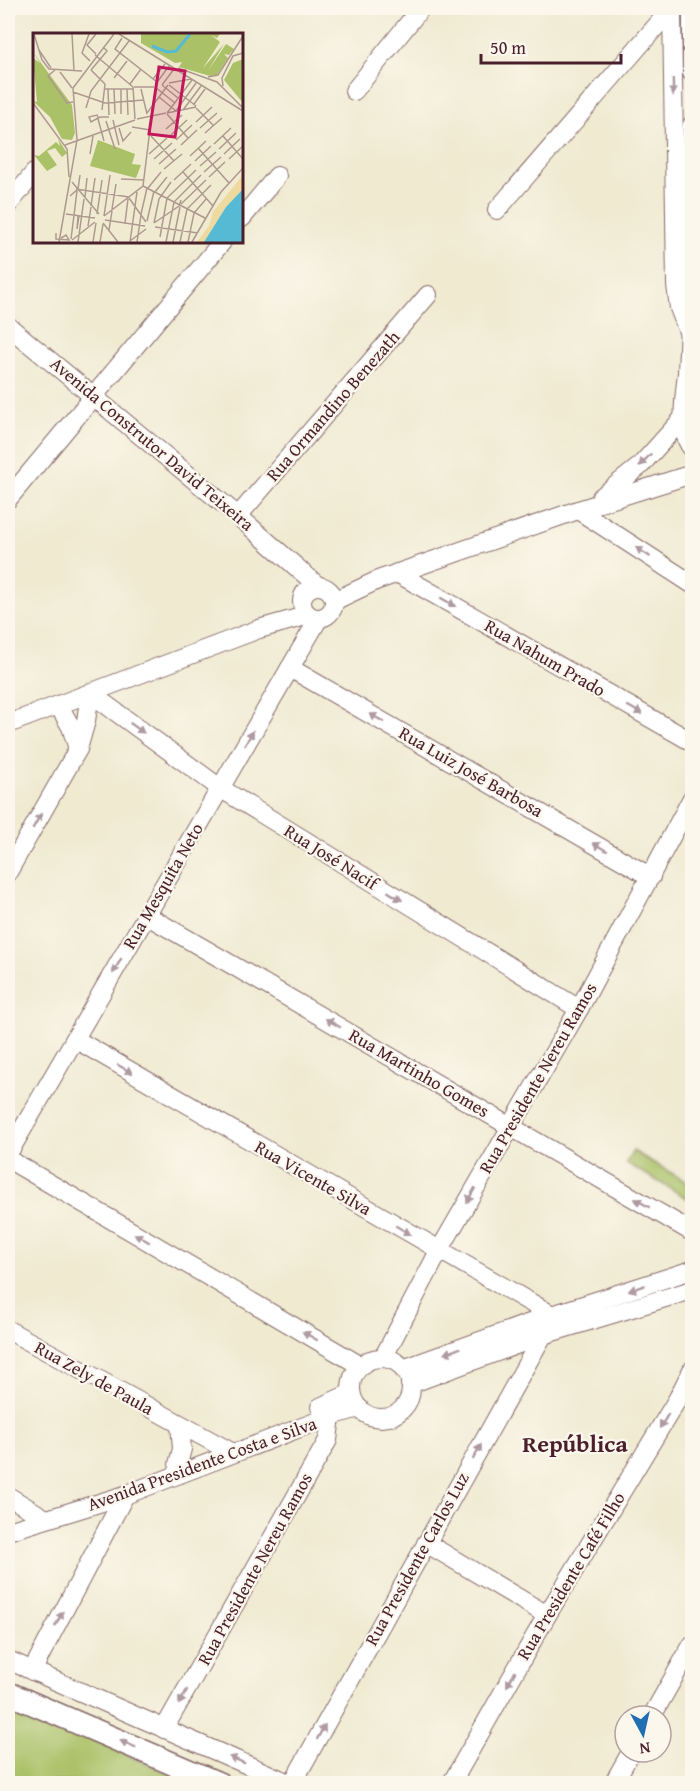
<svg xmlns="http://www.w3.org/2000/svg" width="700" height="1791" viewBox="0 0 700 1791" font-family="'Gentium Book Plus',serif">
<rect width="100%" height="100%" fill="#fbf7ec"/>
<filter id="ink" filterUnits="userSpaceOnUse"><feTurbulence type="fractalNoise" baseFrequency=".0167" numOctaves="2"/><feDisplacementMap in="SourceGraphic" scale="12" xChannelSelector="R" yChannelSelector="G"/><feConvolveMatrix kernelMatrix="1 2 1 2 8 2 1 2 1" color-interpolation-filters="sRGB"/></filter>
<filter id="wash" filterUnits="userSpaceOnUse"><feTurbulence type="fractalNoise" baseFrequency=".008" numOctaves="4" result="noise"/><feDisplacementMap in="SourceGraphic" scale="24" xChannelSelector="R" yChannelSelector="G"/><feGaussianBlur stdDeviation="1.35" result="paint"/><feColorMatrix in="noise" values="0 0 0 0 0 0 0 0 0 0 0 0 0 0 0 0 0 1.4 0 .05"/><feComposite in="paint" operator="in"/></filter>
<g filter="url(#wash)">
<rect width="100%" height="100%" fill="#f0ead1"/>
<g fill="#aac167" stroke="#7a7049" stroke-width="1.5">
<path d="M633,1151L692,1185V1201L626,1163Z"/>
<path d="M8,1702L191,1783L8,1782Z"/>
</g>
</g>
<g filter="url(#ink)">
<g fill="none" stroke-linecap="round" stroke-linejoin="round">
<g stroke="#846665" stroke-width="20">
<g id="minor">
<path d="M672,8L676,285L679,308L689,334"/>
<path d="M692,8V73"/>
<path d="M354,91L421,8"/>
<path d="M692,125C692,208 691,290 687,373C685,392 678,434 692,448"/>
<path d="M8,205L34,173"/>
<path d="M497,210L672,8"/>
<path d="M242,218L277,176"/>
<path d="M8,326L238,516L318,586"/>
<path d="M601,497L640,466L684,417"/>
<path d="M8,499L222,242"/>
<path d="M578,510L692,584"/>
<path d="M238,516L428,295"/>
<path d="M397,573L692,742"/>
<circle cx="318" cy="602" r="16"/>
<path d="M334,601L378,580L578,510L692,474"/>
<path d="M290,668L651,877"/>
<path d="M90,693L220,788L579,1009"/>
<path d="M59,706L71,727L78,749"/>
<path d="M8,724L259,629L309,615"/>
<path d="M8,872L78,749L86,721L90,693"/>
<path d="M146,915L692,1232"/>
<path d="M75,1039L552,1315"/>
<path d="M8,1154L319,618"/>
<path d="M8,1159L361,1366"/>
<path d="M8,1330L233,1453"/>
<path d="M383,1358L439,1251L579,1009L692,798"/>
<circle cx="381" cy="1388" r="30"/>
<path d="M403,1369L552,1315L692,1270"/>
<path d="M410,1384L543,1335L692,1290"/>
<path d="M320,1407L351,1393"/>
<path d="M178,1464L182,1449L180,1425"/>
<path d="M8,1496L46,1519"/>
<path d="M8,1531L125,1495L331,1416L359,1408"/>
<path d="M426,1543L547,1615"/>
<path d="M8,1660L291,1784"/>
<path d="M32,1671L125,1495"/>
<path d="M652,1716L692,1645"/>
<path d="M164,1729L328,1440L331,1416L329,1404"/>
<path d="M292,1784L543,1335"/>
<path d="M451,1784L547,1615L677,1400L692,1370"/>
<path d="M613,1784L631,1752"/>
</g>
</g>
<g stroke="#846665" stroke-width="25">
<path id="major" d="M8,1693L220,1784"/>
</g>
<use href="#minor" stroke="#fff" stroke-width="18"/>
<use href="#major" stroke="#fff" stroke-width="22"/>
</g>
<defs><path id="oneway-solid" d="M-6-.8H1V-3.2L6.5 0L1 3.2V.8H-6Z" transform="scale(1.5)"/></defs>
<g fill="#ae9aa0">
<use href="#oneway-solid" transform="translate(673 87) rotate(89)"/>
<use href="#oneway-solid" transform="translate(645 460) rotate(134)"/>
<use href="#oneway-solid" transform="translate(643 552) rotate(-147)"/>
<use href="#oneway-solid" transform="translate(448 602) rotate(30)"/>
<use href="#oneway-solid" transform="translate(635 710) rotate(30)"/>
<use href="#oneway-solid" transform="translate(377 718) rotate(-150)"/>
<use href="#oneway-solid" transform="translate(137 728) rotate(36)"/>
<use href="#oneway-solid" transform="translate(249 738) rotate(-60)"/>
<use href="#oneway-solid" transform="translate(37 821) rotate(-60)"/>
<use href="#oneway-solid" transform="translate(600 847) rotate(-150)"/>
<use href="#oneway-solid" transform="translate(395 896) rotate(32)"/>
<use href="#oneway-solid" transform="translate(117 966) rotate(120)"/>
<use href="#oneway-solid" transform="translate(333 1023) rotate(-150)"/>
<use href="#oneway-solid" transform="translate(125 1069) rotate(30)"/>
<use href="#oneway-solid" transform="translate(471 1195) rotate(120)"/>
<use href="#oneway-solid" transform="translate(642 1203) rotate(-150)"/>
<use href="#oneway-solid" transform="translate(403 1230) rotate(30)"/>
<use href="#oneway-solid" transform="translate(142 1238) rotate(-150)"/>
<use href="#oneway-solid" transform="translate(637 1288) rotate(162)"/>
<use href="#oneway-solid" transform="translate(310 1336) rotate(-150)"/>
<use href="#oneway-solid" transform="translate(452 1351) rotate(160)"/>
<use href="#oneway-solid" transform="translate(664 1421) rotate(121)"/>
<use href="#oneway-solid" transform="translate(477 1452) rotate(-61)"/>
<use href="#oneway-solid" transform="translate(59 1619) rotate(-62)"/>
<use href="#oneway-solid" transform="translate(511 1679) rotate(120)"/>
<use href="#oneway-solid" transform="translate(183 1697) rotate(119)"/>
<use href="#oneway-solid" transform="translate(321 1732) rotate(-61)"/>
<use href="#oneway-solid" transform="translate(128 1744) rotate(-157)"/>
<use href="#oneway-solid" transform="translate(237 1760) rotate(-157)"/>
</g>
</g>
<g text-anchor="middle" stroke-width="4.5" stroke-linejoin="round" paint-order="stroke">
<g font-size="18" fill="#4a1f2b" stroke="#fbf7ec">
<text transform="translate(333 406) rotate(-49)" y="6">Rua Ormandino Benezath</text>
<text transform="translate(152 444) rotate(40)" y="6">Avenida Construtor David Teixeira</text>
<text transform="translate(545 658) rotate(30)" y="6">Rua Nahum Prado</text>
<text transform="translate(471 772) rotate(30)" y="6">Rua Luiz José Barbosa</text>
<text transform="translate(331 857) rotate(32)" y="6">Rua José Nacif</text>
<text transform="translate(163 886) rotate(-60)" y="6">Rua Mesquita Neto</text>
<text transform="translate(419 1073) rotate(30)" y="6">Rua Martinho Gomes</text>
<text transform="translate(538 1078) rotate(-60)" y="6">Rua Presidente Nereu Ramos</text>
<text transform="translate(313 1178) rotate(30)" y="6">Rua Vicente Silva</text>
<text transform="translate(94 1378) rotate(29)" y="6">Rua Zely de Paula</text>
<text transform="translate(202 1464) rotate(-20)" y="6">Avenida Presidente Costa e Silva</text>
<text transform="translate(417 1559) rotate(-61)" y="6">Rua Presidente Carlos Luz</text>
<text transform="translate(255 1569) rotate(-61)" y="6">Rua Presidente Nereu Ramos</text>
<text transform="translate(571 1576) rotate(-59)" y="6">Rua Presidente Café Filho</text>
</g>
<g font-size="24" font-weight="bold" fill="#4a1f2b" stroke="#fbf7ec">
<text x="575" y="1452">República</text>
</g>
</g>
<g transform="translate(33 33)">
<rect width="210" height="210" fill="#f0ead1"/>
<path d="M108,1H187L184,5L178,2L187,9L170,35L191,11L175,38L193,11L201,16L196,22L191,21L195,25L184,42L177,43L146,34L149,29L142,30L108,10ZM0,19L39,72L42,100L39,107L29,106L17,84L0,68L4,69L0,25L7,30ZM210,26V70L191,47L200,30ZM25,106L34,120L29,124L22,115L14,118L24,132L14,138L1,122L6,123L23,109L27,113ZM65,107L102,121L99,131L108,132L103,145L57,133Z" fill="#aac167"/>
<path d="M210,142V156L193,174L171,209H164L176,193L180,179Z" fill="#eeda9e"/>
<path d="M210,156V209H171L193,174Z" fill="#56bad4"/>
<path fill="none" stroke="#56bad4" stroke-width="3" d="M119,13L134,19L143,18L157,1"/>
<path fill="none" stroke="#ae998f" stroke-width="1.5" d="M1,1L9,27L16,36L49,38M39,1L41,38M56,1L49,20L57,28M63,1L54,12L63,21M86,1L210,78M89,5L82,16L124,49M6,17L18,35M62,22L100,54M145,35L184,49L210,75M22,37L15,43L34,70L40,69M58,37L74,18L70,14M58,37L72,51M27,39L39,55M175,44L185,42L210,3M81,45L94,28M120,46L132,31M125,48L136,33M136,50L158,46M97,51L108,36M129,52L145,65M129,52L141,36M136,52L163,73M190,53L189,45L200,23L210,20M100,54L102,86M101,54H121M122,54L142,70M72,56H100M75,56L76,82M81,56L82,81M88,56V81M94,56L95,82M108,56L114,81M40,59L72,70L111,67M126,64L143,78L163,50M0,70L34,116L36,144M161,71L172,56M53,75L58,58L96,8M163,75L180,92M69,77L72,51M150,77L168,53M114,80L135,52M134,80L159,47M134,80L163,74M134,81L155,105M104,86L133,80M80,87L86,112M73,88L82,116M163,89L179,74M99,94L117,97M86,95L90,108L98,99M167,95L184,80M133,96L149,82M172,100L189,85M138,102L154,87M118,103L141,128M190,103L210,126M143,107L159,92M71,108L65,86V84L64,82L56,84L58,89L65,85L68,84H76M181,111L198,95M32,112L102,87M148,112L164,97M165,115L196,150M186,116L203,100M57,121L60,103M116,121L134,105M191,121L207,106M157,123L173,108M121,126L139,110M196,126L210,113M162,128L178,113M126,131L143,116M167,133L183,119M131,136L149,121M150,139L180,173M171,139L188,124M176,144L192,129M88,146L111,147M141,147L158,131M39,149L66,181M110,153L172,185M115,155L128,139M43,156L96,164M122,159L134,144M37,163L45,156L47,142M52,164L54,145M96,165L113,189M148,171L173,147M58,173L62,145M79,176L83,151M33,181L62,185M64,181L69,147M108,181L114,155M45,183L44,196L46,183M71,183L110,153L118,88M71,183L77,142M72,187L112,193M114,188L121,158M70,190L85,209M92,190L95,166M121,190L126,166L138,149M121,190L146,173L148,167M55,193L58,174M122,194L165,200M76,197L79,178M23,200V206L36,207L33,202L28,205M127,204L134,165L163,137M38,206L44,158M39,207L62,189M97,208L113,196M26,209L44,107L40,55L81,1M45,209L51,166M60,209L63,190M67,209L70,191M97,209L104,159M104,209L108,182M133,209L141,169L168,142M140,209L147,174M147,209L154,176L178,152M155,209L161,180L174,165M159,209L188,159L210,135"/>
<path fill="#c2185b" fill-opacity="0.15" stroke="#c2185b" stroke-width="3" d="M126,34L152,38L142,104L116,101Z"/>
<rect width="210" height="210" fill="none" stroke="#4a1f2b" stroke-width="3"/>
</g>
<rect width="700" height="1791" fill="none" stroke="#fbf7ec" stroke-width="30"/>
<g transform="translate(643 1734) rotate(172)"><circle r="28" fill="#fbf7ec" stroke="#b4a19f" stroke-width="1.5"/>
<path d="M0-4.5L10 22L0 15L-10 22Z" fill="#1f6fb2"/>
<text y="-9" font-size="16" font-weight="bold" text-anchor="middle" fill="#4a1f2b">N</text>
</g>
<path d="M481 54v9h140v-9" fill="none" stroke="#4a1f2b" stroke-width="3"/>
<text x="490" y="54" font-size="18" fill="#4a1f2b" stroke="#fbf7ec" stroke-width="4.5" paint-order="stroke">50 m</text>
</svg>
